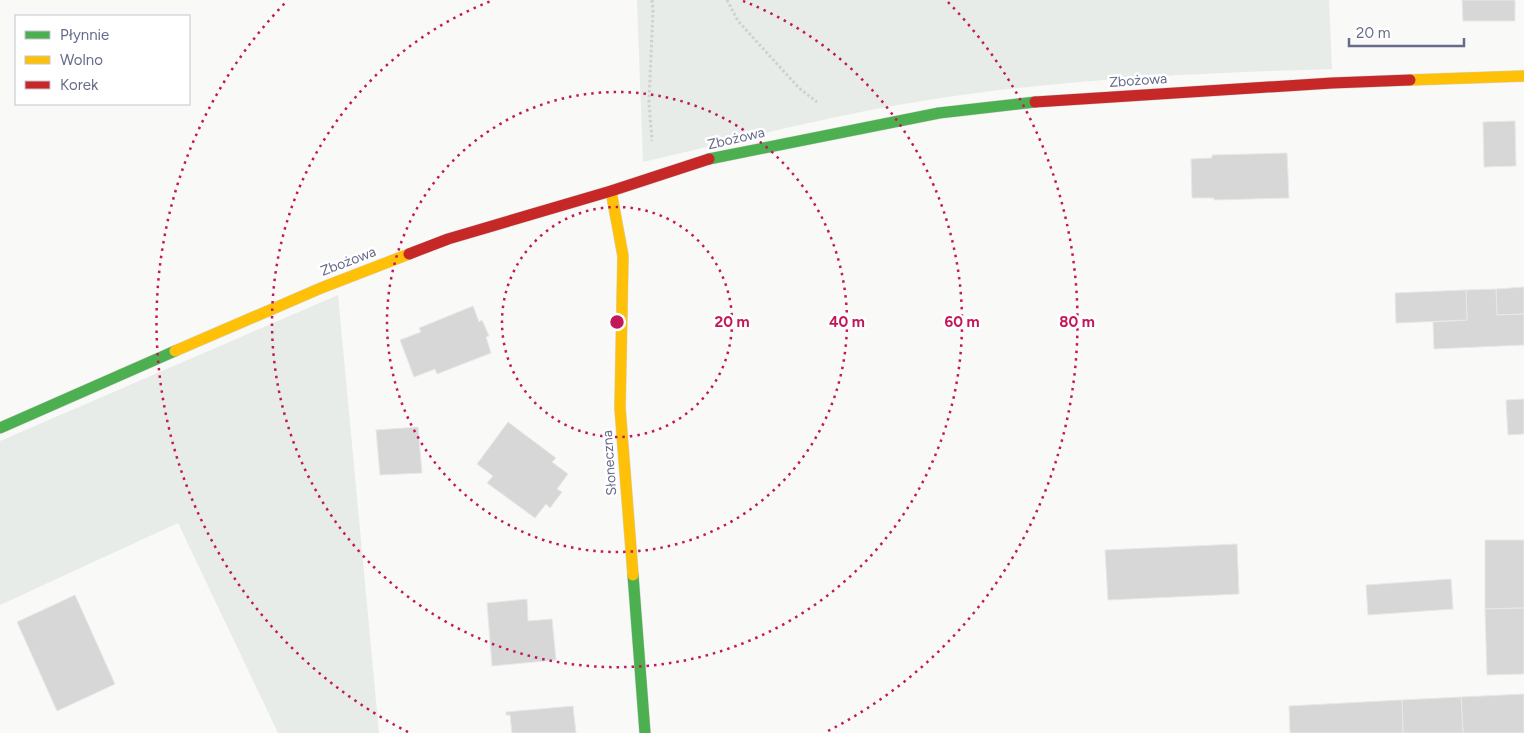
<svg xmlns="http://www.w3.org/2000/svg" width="1524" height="733" viewBox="0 0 1524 733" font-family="Figtree,sans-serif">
<rect width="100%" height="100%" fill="#f9f9f8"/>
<g fill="#e7ece8">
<path d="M637,0H1329L1332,69C1196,73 1062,79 928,100C832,115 737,140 643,162Z"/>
<path d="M338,295L379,733H278L178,523L0,605V441Z"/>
</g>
<g fill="#d7d7d8" stroke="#e8e8e8">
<path d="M1462,0H1515V21H1463Z"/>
<path d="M1515,121L1516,166L1484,167L1483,122Z"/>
<path d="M1287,153L1289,198L1214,200V198H1192L1191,159L1212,158V155Z"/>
<path d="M1524,287V314L1497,315L1496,289Z"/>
<path d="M1496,289L1497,315L1524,314V345L1434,349L1433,322L1467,320L1466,290Z"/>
<path d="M1466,290L1467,320L1396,323L1395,293Z"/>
<path d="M473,306L479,322L482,320L489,336L486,337L491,353L437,374L435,369L414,377L400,340L421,332L419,328Z"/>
<path d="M1524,399V434L1508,435L1506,400Z"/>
<path d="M508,422L556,458L552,462L568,474L557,489L562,492L550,508L546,504L535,518L487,483L493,476L477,464Z"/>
<path d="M418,427L422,473L380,475L376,430Z"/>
<path d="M1485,540H1524V608L1485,609Z"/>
<path d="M1237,544L1239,594L1108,600L1105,550Z"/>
<path d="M1451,579L1453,609L1368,615L1366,585Z"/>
<path d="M75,595L115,684L57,711L17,622Z"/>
<path d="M527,599L528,621L552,619L556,660L492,666L487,603Z"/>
<path d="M1524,608V674L1487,675L1485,609Z"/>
<path d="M1524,694V733H1463L1461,697Z"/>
<path d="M1461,697L1463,733H1403L1402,700Z"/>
<path d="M1402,700L1403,733H1290L1289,706Z"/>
<path d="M573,706L576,733H512L510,715H506V712Z"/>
</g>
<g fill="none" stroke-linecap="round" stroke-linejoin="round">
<g stroke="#d5d6d8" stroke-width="12">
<g id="fast">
<path d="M709,159L939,113L1035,102"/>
<path d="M0,428L175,351"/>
<path d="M633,575L645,733"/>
</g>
</g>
<g stroke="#d5d6d8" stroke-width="12">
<g id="slow">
<path d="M1410,80L1524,76"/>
<path d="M611,191L623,256L620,408L633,575"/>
<path d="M175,351L321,288L409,254"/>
</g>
</g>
<g stroke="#d5d6d8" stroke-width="12">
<g id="jam">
<path d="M1035,102L1332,83L1410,80"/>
<path d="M409,254L448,239L611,191L709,159"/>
</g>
</g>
<g stroke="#d0d0d1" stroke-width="3" stroke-dasharray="2.5 2.5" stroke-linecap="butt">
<path d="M652,0L653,10L649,102L652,141"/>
<path d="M727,0L738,21L799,88L817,102"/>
</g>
<use href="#fast" stroke="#4caf50" stroke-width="11"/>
<use href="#slow" stroke="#ffc107" stroke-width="11"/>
<use href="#jam" stroke="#c62828" stroke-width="11"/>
</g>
<g fill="none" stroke="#c2185b" stroke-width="2.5" stroke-dasharray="2.5 5">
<circle cx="617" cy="322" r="115"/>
<circle cx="617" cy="322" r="230"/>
<path d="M743 1A345 345 0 1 1 491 1"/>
<path d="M408 732A460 460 0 0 1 286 2M948 2A460 460 0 0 1 826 732"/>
</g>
<g text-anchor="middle" stroke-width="5" stroke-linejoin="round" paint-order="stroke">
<g font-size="14" fill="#686b89" stroke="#fff">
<text transform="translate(1138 80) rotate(-4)" y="5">Zbożowa</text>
<text transform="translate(736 138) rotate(-13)" y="5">Zbożowa</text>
<text transform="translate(348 261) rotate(-21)" y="5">Zbożowa</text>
<text transform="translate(609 463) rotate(-94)" y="5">Słoneczna</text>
</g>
</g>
<circle cx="617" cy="322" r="8" fill="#c2185b" stroke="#fff" stroke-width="2.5"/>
<g font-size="15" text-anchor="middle" font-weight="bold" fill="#c2185b" stroke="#fff" stroke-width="5" stroke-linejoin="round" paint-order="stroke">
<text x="732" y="327">20 m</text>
<text x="847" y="327">40 m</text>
<text x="962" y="327">60 m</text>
<text x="1077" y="327">80 m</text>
</g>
<rect x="15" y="15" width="175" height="90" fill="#ffffff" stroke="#c3c4d0"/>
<rect x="25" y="31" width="25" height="8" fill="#4caf50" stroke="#c3c4d0"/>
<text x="60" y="40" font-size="15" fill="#686b89">Płynnie</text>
<rect x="25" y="56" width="25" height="8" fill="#ffc107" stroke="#c3c4d0"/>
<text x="60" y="65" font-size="15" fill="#686b89">Wolno</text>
<rect x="25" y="81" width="25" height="8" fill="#c62828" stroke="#c3c4d0"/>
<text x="60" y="90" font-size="15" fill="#686b89">Korek</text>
<path d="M1349 38v8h115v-8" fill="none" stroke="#686b89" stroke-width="2.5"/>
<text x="1356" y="38" font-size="15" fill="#686b89" stroke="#ffffff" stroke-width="4" paint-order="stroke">20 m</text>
</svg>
